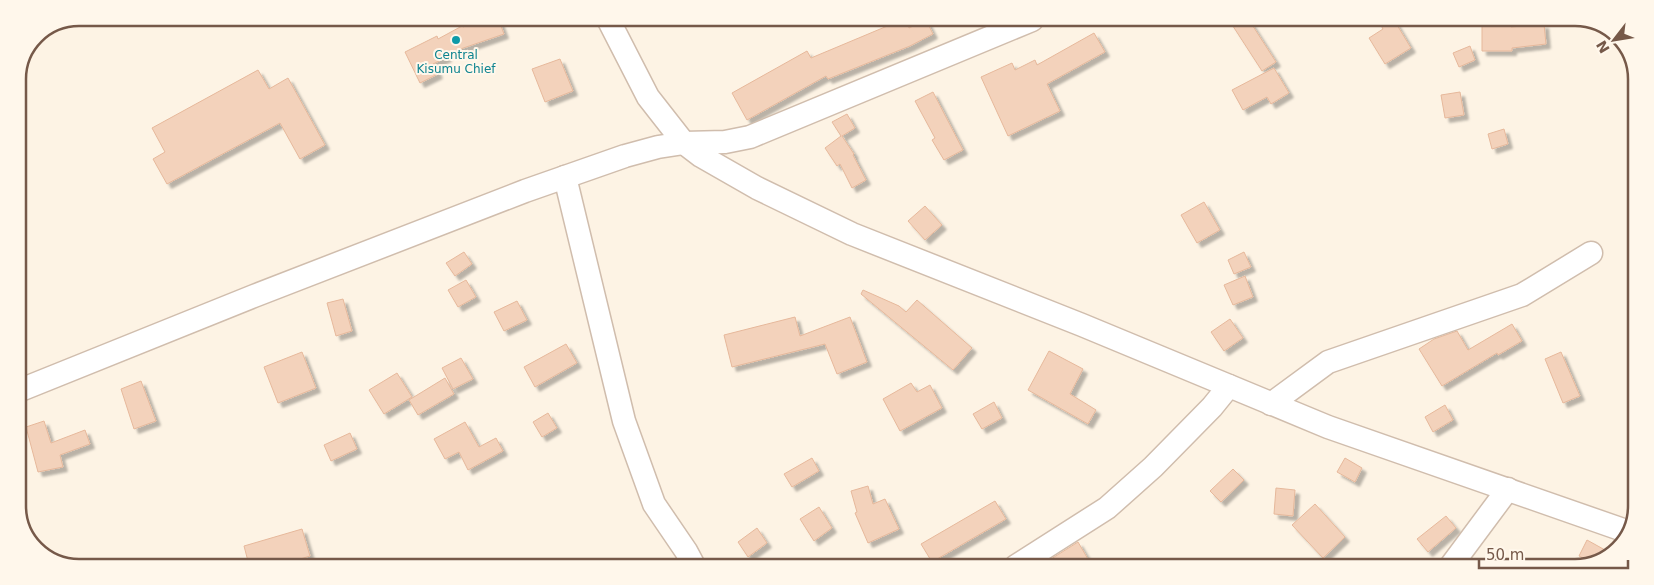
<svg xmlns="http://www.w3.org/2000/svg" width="1654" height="585" viewBox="0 0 1654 585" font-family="'DejaVu Sans',sans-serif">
<defs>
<filter id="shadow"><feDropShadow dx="4.5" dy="4.5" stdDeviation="1" flood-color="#0004"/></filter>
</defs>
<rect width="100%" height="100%" fill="#fdf3e4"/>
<g fill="#f3d2bb" stroke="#e6b89b" filter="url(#shadow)">
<path d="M489,18H498L504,34L446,54L447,57L433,64L438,74L420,83L405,52L437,36L438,39L462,26L463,27Z"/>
<path d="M904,19H906L909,28L926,20L933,34L910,46L828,79L826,76L747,120L732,93L807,51L811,58Z"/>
<path d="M1229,20H1249L1276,62L1262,71Z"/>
<path d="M1378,20H1394L1411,48L1385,64L1369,38L1383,29Z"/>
<path d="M1482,20L1511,21V27L1544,24L1546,44L1512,48V51H1482Z"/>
<path d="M1094,33L1105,52L1047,84L1060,111L1008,136L981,77L1012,63L1015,70L1035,60L1037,65Z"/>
<path d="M1470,46L1475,60L1459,67L1453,53Z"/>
<path d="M560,59L573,91L545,102L532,69Z"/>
<path d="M1274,68L1289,93L1271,104L1267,97L1243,110L1232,90Z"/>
<path d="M258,70L269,89L288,78L325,145L300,159L280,123L167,184L153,159L165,152L152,128Z"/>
<path d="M933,92L963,150L944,160L932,140L935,138L915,101Z"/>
<path d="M1460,92L1464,115L1445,118L1441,95Z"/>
<path d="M847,114L855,128L842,136L854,154L853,155L866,180L852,188L840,164L837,166L825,148L841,136L832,122Z"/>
<path d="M1504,129L1508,144L1492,149L1488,134Z"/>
<path d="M1204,202L1220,230L1197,243L1181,215Z"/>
<path d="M925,206L942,225L925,240L908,221Z"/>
<path d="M464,252L472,264L455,276L446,263Z"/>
<path d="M1244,252L1251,267L1234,274L1228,260Z"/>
<path d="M1245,276L1253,297L1233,305L1224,285Z"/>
<path d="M466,280L476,297L458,307L448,290Z"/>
<path d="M863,290L899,306L906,312L917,300L972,348L953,370L861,294Z"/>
<path d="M343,299L352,331L336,336L327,303Z"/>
<path d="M517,301L527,320L504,331L494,312Z"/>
<path d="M795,317L800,336L850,317L867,362L837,374L825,344L732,367L724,335Z"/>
<path d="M1230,319L1243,338L1224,351L1211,332Z"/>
<path d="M1512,324L1522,341L1498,355L1497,353L1442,386L1419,349L1434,339L1457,331L1468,350Z"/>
<path d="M566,344L577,363L535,387L524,367Z"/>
<path d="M1049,351L1083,369L1070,394L1096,410L1088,424L1028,390Z"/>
<path d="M302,352L316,388L278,403L264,367Z"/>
<path d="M1561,352L1580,396L1563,403L1545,359Z"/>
<path d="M461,358L473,379L453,389L442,368Z"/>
<path d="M397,373L412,397L384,414L369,390Z"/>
<path d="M445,378L454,394L418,415L409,400Z"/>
<path d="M141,381L156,421L134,429L121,389Z"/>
<path d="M911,383L917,392L930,385L942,408L900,431L883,399Z"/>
<path d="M994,402L1002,418L982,429L973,414Z"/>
<path d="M1445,405L1453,420L1433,432L1425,417Z"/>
<path d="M548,413L557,428L542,437L533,422Z"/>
<path d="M44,421L51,443L85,430L90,444L60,455L63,467L38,472L26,427Z"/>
<path d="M465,422L479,447L496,438L503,451L468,470L459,452L445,459L434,439Z"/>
<path d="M350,433L357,449L331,461L324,445Z"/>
<path d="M812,458L819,471L792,487L784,474Z"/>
<path d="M1345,458L1362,468L1355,482L1337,472Z"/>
<path d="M1233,469L1244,480L1221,502L1210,491Z"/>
<path d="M868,486L873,504L885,499L899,529L868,543L855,513L857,512L851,491Z"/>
<path d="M1276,488L1295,490L1293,516L1274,514Z"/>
<path d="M995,501L1006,519L932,562L921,544Z"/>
<path d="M1315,504L1345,537L1323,558L1292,525Z"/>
<path d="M819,507L832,528L814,541L800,519Z"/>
<path d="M1446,516L1456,528L1428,552L1417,539Z"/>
<path d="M757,528L767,543L748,557L738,542Z"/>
<path d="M302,529L310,556L281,565H249L244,546Z"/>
<path d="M1587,540L1605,550L1600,559L1591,562L1579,556Z"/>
<path d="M1078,542L1092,566H1040Z"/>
</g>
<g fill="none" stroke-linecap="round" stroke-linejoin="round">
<g stroke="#d0bdad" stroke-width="25">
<g id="minor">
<path d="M608,19L648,97L684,143L701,156L757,188L852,234L1082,325L1328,427L1629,532"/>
<path d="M565,177L624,421L654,504L686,551L694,566"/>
<path d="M18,391L254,296L525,191L625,156L658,147L684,143L725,142L750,137L1032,20"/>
<path d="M1271,404L1328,362L1522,295L1591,253"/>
<path d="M1016,566L1107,508L1153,467L1212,407L1229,386"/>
<path d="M1450,567L1508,489"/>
</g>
</g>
<use href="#minor" stroke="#fff" stroke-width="22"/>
</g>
<circle fill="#0f9aa8" stroke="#fff7eb" stroke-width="2" cx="456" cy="40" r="5"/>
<g text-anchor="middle" stroke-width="4" stroke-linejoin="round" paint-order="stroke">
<g font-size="12" fill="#0d838f" stroke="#fff7eb">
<text x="456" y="59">Central<tspan x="456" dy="14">Kisumu Chief</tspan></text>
</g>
</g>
<path d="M0 0H1654V585H0ZM79 26H1575A53 53 0 0 1 1628 79V506A53 53 0 0 1 1575 559H79A53 53 0 0 1 26 506V79A53 53 0 0 1 79 26Z" fill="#fff7eb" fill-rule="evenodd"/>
<path fill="none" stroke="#765949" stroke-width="2.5" d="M79 26H1575A53 53 0 0 1 1628 79V506A53 53 0 0 1 1575 559H79A53 53 0 0 1 26 506V79A53 53 0 0 1 79 26Z"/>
<g transform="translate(1614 40) rotate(239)" stroke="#fff7eb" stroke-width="4" paint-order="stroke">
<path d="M0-4L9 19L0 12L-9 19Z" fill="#765949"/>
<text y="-8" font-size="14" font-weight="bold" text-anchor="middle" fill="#765949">N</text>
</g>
<path d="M1479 560v8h149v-8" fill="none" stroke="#765949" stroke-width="2.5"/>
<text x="1486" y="560" font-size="15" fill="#765949" stroke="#fff7eb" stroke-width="4" paint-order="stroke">50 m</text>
</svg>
